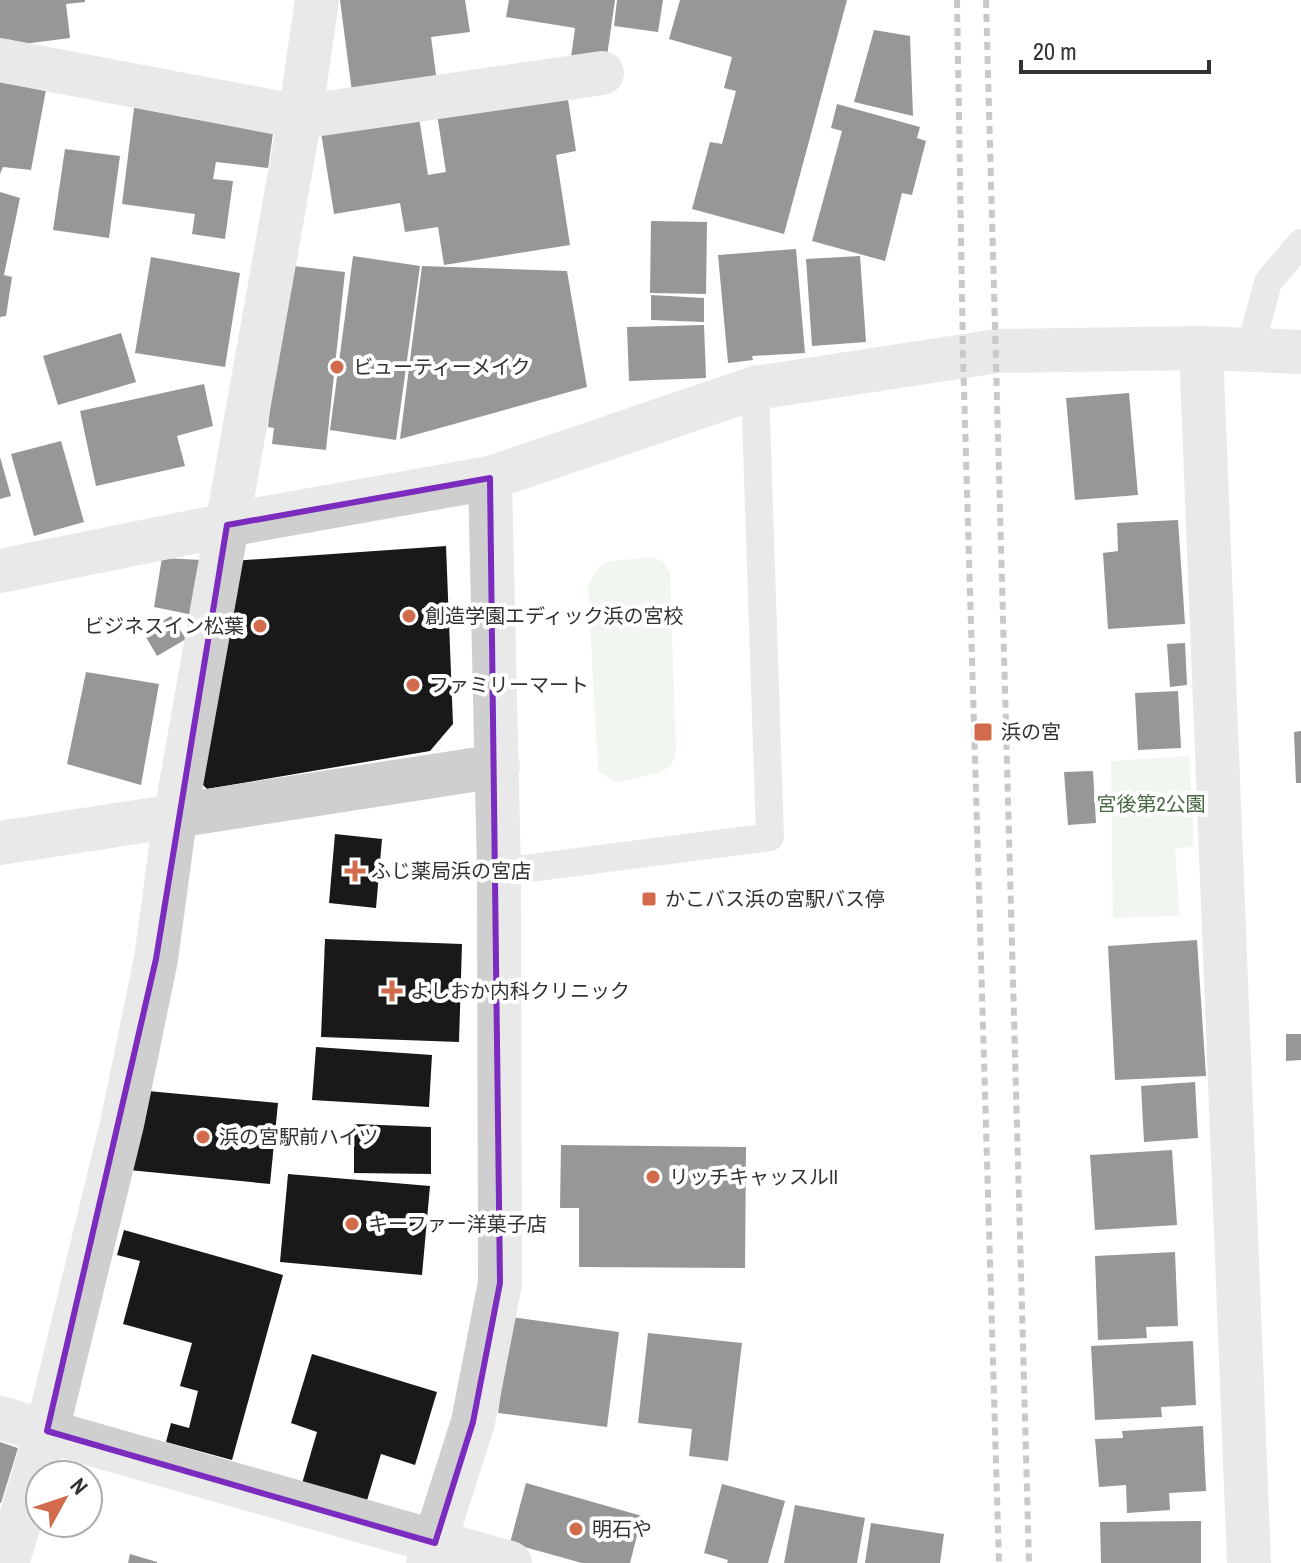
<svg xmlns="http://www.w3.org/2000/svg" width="1301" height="1563" viewBox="0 0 1301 1563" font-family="'Archivo Narrow','Noto Sans JP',sans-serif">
<rect width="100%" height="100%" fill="#fff"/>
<g fill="#e2eadf">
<path d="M652,557L664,562L670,574L676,752L672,765L661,772L617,783L598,771L588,585L598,567L612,561Z"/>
<path d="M1189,756L1194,847L1175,848L1180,916L1113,918L1111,761Z"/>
</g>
<g fill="#191919">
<path d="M0,0H85V2L66,4L70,38L0,47Z"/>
<path d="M340,0H465L470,32L431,37L438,89L353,100Z"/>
<path d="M509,0H615L606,63L571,57L575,28L506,17Z"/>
<path d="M617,0H663L658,32L614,26Z"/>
<path d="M680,0H847L784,234L692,209L710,142L722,144L736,91L724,88L732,57L669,39Z"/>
<path d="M874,30L910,36L913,116L854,102Z"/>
<path d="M0,81L46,90L31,170L3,167L0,174Z"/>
<path d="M566,87L576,151L556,155L570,245L444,265L438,227L405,232L400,203L334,214L320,126L418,111L428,175L446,172L436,108Z"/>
<path d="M135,100L275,120L268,168L216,162L213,179L233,181L225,239L192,234L195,214L122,204Z"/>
<path d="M837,104L920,127L917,138L926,141L912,195L902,193L885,261L812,241L842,131L831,128Z"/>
<path d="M65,149L120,156L109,238L53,230Z"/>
<path d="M0,192L20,198L4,275L12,277L6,316L0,317Z"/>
<path d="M651,221L707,222L706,294L650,293Z"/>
<path d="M796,249L805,353L752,356L753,360L728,363L718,255Z"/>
<path d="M353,256L420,266L396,440L330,430Z"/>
<path d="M860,256L866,342L812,346L806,259Z"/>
<path d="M151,257L240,273L225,367L135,353Z"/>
<path d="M285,265L345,272L326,450L272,444L274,428L268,427Z"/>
<path d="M422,266L567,271L587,387L400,439Z"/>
<path d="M651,295L704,298V322L651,320Z"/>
<path d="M704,325L706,378L629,381L627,327Z"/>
<path d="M121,333L136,382L58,405L43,356Z"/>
<path d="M204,384L213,426L177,436L185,466L96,486L80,411Z"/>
<path d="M1129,393L1138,495L1075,500L1066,398Z"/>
<path d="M61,441L84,522L34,536L11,454Z"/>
<path d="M0,457L11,496L0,499Z"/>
<path d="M1178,520L1185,624L1108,629L1103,553L1118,551L1117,523Z"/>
<path d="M446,546L453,724L430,751L207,789L191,773L232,561Z"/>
<path d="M162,558L203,560L193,615L154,607Z"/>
<path d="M171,616L186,639L157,656L143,632Z"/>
<path d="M1185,643L1187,685L1170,687L1167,644Z"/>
<path d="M86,672L159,684L141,785L67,764Z"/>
<path d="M1178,691L1181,748L1138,750L1135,693Z"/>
<path d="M1301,731V783H1296L1294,732Z"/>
<path d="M1093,771L1096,823L1068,825L1064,772Z"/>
<path d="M335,834L382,839L376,908L329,903Z"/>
<path d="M325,939L462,944L459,1042L321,1037Z"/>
<path d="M1197,940L1206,1076L1115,1080L1108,946Z"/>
<path d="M1286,1034H1301V1060L1286,1061Z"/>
<path d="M316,1047L432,1055L429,1107L312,1100Z"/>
<path d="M1195,1082L1198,1138L1144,1142L1141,1086Z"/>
<path d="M137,1090L278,1103L270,1184L129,1170Z"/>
<path d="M354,1124L431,1127V1174L354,1173Z"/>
<path d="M561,1145L746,1147L745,1268L579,1267V1208H560Z"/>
<path d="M1172,1150L1177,1225L1095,1230L1090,1155Z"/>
<path d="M288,1174L430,1186L422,1275L280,1262Z"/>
<path d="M124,1230L283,1275L232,1460L166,1442L171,1423L189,1428L198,1391L180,1386L192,1343L123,1324L140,1261L117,1255Z"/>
<path d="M1175,1252L1178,1326L1146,1327L1147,1338L1098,1340L1095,1256Z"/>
<path d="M511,1317L619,1332L607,1427L498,1413Z"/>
<path d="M648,1333L742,1343L728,1461L689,1456L692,1429L638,1423Z"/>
<path d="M1193,1341L1196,1405L1161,1407L1162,1417L1095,1420L1091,1346Z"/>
<path d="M312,1354L437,1392L415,1465L381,1454L365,1507L301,1487L317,1432L291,1423Z"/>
<path d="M1203,1426L1206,1491L1169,1493L1170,1510L1127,1513L1126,1485L1099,1487L1095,1439L1123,1438L1122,1431Z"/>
<path d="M0,1442L18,1448L1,1503H0Z"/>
<path d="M526,1483L642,1516L630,1563H582L510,1543Z"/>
<path d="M722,1484L785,1501L768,1563H727L728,1560L704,1553Z"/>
<path d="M795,1505L865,1518L857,1563H784Z"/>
<path d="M1201,1521V1563H1101L1100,1522Z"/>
<path d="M871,1523L944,1534L940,1563H865Z"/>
<path d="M130,1554L157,1562V1563H128Z"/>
</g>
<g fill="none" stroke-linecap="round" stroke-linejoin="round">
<g stroke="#cfcfcf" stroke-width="28">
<path d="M1250,350L1268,282L1301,243"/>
<path d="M499,872L770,837L755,388"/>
</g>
<g stroke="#cfcfcf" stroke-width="44">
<path d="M0,60L300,117L602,73"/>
<path d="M1201,348L1249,1563"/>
<path d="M0,571L227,525L490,478L755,388L997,351L1201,348L1301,352"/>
<path d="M0,843L498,766"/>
<path d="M0,1418L510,1563"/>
<path d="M7,1563L47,1431L122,1124L156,959L175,818L300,117L317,0"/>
<path d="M428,1563L473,1422L500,1283L499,872L490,478"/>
</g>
<g stroke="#878787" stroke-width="6" stroke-dasharray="8 6" stroke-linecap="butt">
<path d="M957,0L963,356L999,1563"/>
<path d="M986,0L1029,1563"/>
</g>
</g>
<path d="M0 0H1301V1563H0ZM490,478L500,1283L473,1422L435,1543L47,1431L156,959L227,525Z" fill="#fff" fill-opacity=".55" fill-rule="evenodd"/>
<path fill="none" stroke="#7b2cbf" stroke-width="6" stroke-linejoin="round" d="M490,478L500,1283L473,1422L435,1543L47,1431L156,959L227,525Z"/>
<g fill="#d26b4b" stroke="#fff" stroke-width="3">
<circle cx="337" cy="367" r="8"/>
<circle cx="409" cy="616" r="8"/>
<circle cx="260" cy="626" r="8"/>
<circle cx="413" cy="685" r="8"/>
<rect x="973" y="722" width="20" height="20" rx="4"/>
<path d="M351 859h8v8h8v8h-8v8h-8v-8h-8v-8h8z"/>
<rect x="641" y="891" width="16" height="16" rx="4"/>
<path d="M388 979h8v8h8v8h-8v8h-8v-8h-8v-8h8z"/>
<circle cx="203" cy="1137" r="8"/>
<circle cx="653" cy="1177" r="8"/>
<circle cx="352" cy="1224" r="8"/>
<circle cx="576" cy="1529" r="8"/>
</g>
<g text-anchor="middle" stroke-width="8" stroke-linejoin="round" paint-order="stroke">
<g font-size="20" fill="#323232" stroke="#fff" text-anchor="start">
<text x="353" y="374">ビューティーメイク</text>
<text x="425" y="623">創造学園エディック浜の宮校</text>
<text x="244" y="633" text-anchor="end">ビジネスイン松葉</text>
<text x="429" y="692">ファミリーマート</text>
<text x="1001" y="739">浜の宮</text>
<text x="371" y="878">ふじ薬局浜の宮店</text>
<text x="665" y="906">かこバス浜の宮駅バス停</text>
<text x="410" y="998">よしおか内科クリニック</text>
<text x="219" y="1144">浜の宮駅前ハイツ</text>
<text x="669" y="1184">リッチキャッスルII</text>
<text x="368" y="1231">キーファー洋菓子店</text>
<text x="592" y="1536">明石や</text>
</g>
<g font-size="20" fill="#4a6944" stroke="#fff">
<text x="1151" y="811">宮後第2公園</text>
</g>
</g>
<g transform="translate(64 1499) rotate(50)"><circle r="38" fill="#ffffff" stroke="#adadad" stroke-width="2"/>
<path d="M0-6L14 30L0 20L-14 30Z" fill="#d26b4b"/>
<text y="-12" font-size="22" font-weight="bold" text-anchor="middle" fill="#323232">N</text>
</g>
<path d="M1021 60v12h188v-12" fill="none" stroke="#323232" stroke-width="4"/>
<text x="1033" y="60" font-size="24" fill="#323232" stroke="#ffffff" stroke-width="6" paint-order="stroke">20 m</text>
</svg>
